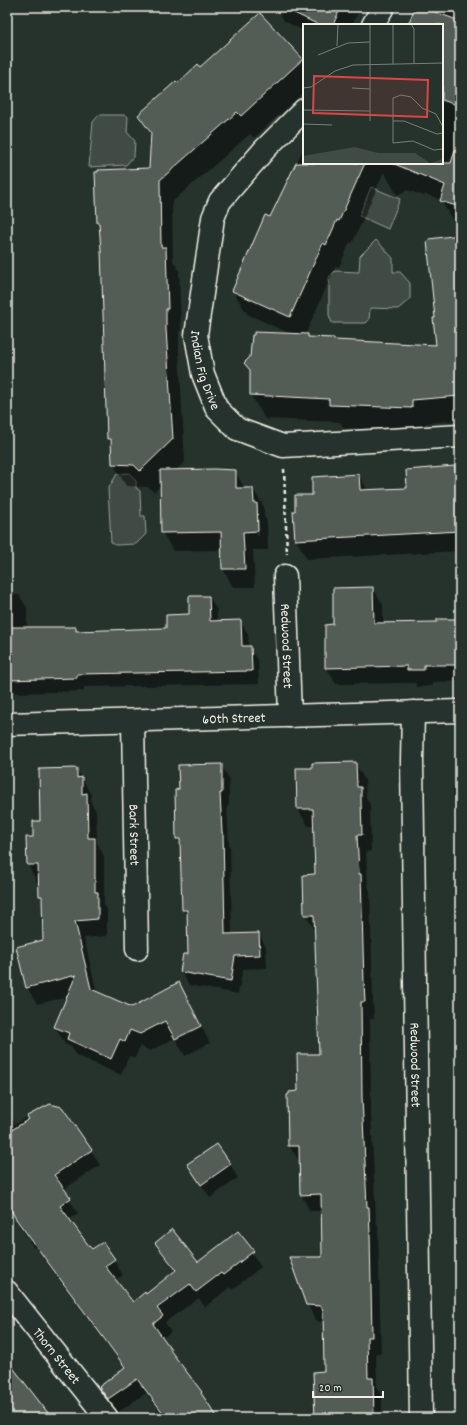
<svg xmlns="http://www.w3.org/2000/svg" width="467" height="1425" viewBox="0 0 467 1425" font-family="Dekko,sans-serif">
<rect width="100%" height="100%" fill="#26332d"/>
<filter id="ink" filterUnits="userSpaceOnUse"><feTurbulence type="fractalNoise" baseFrequency=".025" numOctaves="2"/><feDisplacementMap in="SourceGraphic" scale="8" xChannelSelector="R" yChannelSelector="G"/><feConvolveMatrix kernelMatrix="1 2 1 2 8 2 1 2 1" color-interpolation-filters="sRGB"/></filter>
<g filter="url(#ink)">
<g fill="#414b45" stroke="#9a9e96">
<path d="M99,115H124L128,117L127,132L135,141L134,156L126,165L89,167L93,122Z"/>
<path d="M371,187L400,199L388,229L359,216Z"/>
<path d="M376,240L393,258V272H400L410,283V299L398,309L370,308L369,320L366,323H332L329,315V277L335,271L359,272L360,256Z"/>
<path d="M129,473L136,481V488L140,491L141,516H145L146,534L136,544L115,545L111,542L108,489L117,474Z"/>
</g>
<g fill="#0007" fill-rule="evenodd">
<path d="M276,7H361L352,25H304V31L284,21Z"/>
<path d="M415,7H460V206L455,204V206L460,208V225L454,223L441,200L425,194L424,196L407,190L397,195L384,172L352,244L350,242L339,267L336,266L305,335L309,338L335,341L437,346V319L460,236V420L425,423V431L344,428L340,422L265,419L251,395V373L245,363L293,335L247,314L233,291L271,219L304,147V163H442V25H409Z"/>
<path d="M302,60L304,64V92L254,138L250,134L172,202L173,261L179,270L181,331H179V352L185,462L175,471H235L245,489H253L264,507V516L267,522L268,550H253L255,587H233L223,569V550L173,551L162,532V485L154,492L148,487L126,486L113,463L112,446L108,439L100,226L98,222L150,169L152,138L139,115L178,84L200,69ZM256,507L258,509L259,536H257Z"/>
<path d="M460,467V551L307,559L296,540L313,496L359,475L368,491L408,489L407,471Z"/>
<path d="M373,588L383,605V624L438,623L460,620V681L433,682V686L417,687L415,683L336,684L326,667L334,625Z"/>
<path d="M7,595H19L27,608V628H75L78,632L167,629L190,615L209,597L217,610V621H240L248,634L249,648L258,661L259,684L84,687V691L15,693L12,689H7Z"/>
<path d="M457,761H460V907L459,841L454,833V819L453,786L457,785Z"/>
<path d="M355,763L365,780L366,797L370,804L371,851L366,852L368,886L370,891L373,1002L374,1019H370L371,1114L376,1221L378,1225L381,1353H376L377,1388L382,1396V1418H316L325,1372L324,1322L316,1321L307,1304L323,1258L322,1211H310L301,1195L300,1162L289,1146L320,1055L316,932L305,915L316,875L315,826H308L298,809L297,769Z"/>
<path d="M221,765L229,778V806H227L229,845L230,847L232,935L259,934L266,947L267,968L243,969L238,994L189,985L181,972L189,956L188,920L183,910L181,846L177,839L180,790Z"/>
<path d="M77,769L91,795V803L96,811L97,843L104,856V906L107,910V936L84,938L97,993L132,1008L179,984L210,1043L185,1056L175,1038L150,1051L140,1046L135,1058L129,1056L121,1075L77,1056L72,1047L65,1044L55,1027L68,997L37,1004L27,987L44,941L43,901L40,896L39,882H37L28,865L27,838H34L41,822Z"/>
<path d="M457,983H460V1004L458,999Z"/>
<path d="M50,1106L91,1150L100,1165L63,1190L78,1213L69,1220L92,1250L103,1243L123,1275L115,1280L133,1303L146,1296L175,1272L156,1243L198,1264L238,1232L261,1267L232,1290L230,1287L205,1307L199,1298L165,1322L171,1332L162,1338L201,1392L217,1418H165L146,1393L117,1413L100,1388L125,1368L35,1247L34,1248L7,1207V1109L15,1124Z"/>
<path d="M230,1164L238,1178L210,1198L197,1178Z"/>
</g>
<g fill="#525c55" stroke="#f4f1e8">
<path d="M282,7H341L333,25H319Z"/>
<path d="M415,7H421L460,21V106L442,100V25H408Z"/>
<path d="M260,13L303,59L241,116L237,112L160,180L161,247H166L168,309H166V329L173,439L140,471L134,465L112,464L111,439H107L101,250L99,223H97L95,172H98V170L149,168L151,133L138,115L176,81L178,83L198,64L200,67Z"/>
<path d="M455,150H460V207L440,201L445,185L392,163H451Z"/>
<path d="M296,163H365L339,221L337,220L326,245L323,243L290,317L232,291L265,215L270,217Z"/>
<path d="M460,235V396L412,400V408L329,405V399L250,395V370L244,363L250,357L252,335H254V332L308,334V337L334,338V340L436,345L433,318H435L427,241L429,239Z"/>
<path d="M455,466L456,487H460V531L295,540L293,511H295V495H312V477L359,474L360,490L407,488L406,470Z"/>
<path d="M214,469L236,470V488H253L254,503H257L258,531L243,532L245,569H222L221,532L161,533L160,470Z"/>
<path d="M373,587L374,623L437,622V619H460V665H424V670H407V666L325,668V625L333,624V588Z"/>
<path d="M189,596H209L210,621L241,620L242,646H251L252,671L77,674V678L7,680V627H76V631L166,628V615L189,614Z"/>
<path d="M356,762L357,787H361V801L362,835H357L359,874H361L364,984L365,1002H361L362,1097L367,1207H369L370,1235L372,1337H367L368,1378H373L374,1418H315L313,1372L324,1371L323,1310L321,1306L306,1305L289,1257H322L321,1194L300,1195L299,1146H288L287,1095L289,1094V1092L298,1091L297,1054H319L314,915H304L303,875L315,874L313,809H297L296,768H312V763Z"/>
<path d="M222,764V793H220L222,833H223L225,934L259,933L260,955L235,956L231,981L180,972L183,954H188L187,910H182L180,839H176L175,790L179,789L178,765Z"/>
<path d="M77,768V778L82,777V794L87,793L88,838H95V892H98V919L75,921L91,989L132,1007L179,982L201,1026L175,1039L165,1021L140,1034L130,1030L125,1042L120,1039L111,1059L67,1039L69,1033L54,1027L76,975L26,988L16,947L43,940L42,896H39L38,865H27L26,837H33V821H40L39,769Z"/>
<path d="M50,1104L62,1107L92,1150L54,1175L71,1198L60,1206L89,1246L92,1249L103,1242L115,1259L105,1266L133,1302L145,1292L146,1294L176,1270L155,1243L172,1229L198,1262L238,1231L254,1251L223,1275L221,1273L196,1292L190,1284L157,1308L163,1316L153,1324L171,1349L170,1350L202,1392L201,1393L218,1418H167L137,1379L108,1399L99,1387L125,1367L16,1219L7,1203V1133L29,1119L27,1116Z"/>
<path d="M217,1144L231,1164L201,1185L187,1164Z"/>
<path d="M7,1360L52,1418H7Z"/>
</g>
<g fill="none" stroke-linecap="round" stroke-linejoin="round">
<g stroke="#f4f1e8" stroke-width="25">
<g id="minor">
<path d="M373,25L383,7"/>
<path id="s1" d="M304,110L265,149L220,201L213,218L196,335L203,374L217,409L237,429L283,446L460,436"/>
<path id="s2" d="M285,576L290,716"/>
<path id="s3" d="M413,712L412,761L421,1418"/>
<path id="s4" d="M133,721L137,949"/>
<path id="s5" d="M7,724L460,711"/>
<path id="s6" d="M7,1292L107,1418"/>
</g>
</g>
<path stroke="#f4f1e8" stroke-width="2.5" stroke-dasharray="4 3" stroke-linecap="butt" d="M284,469L287,554"/>
<use href="#minor" stroke="#26332d" stroke-width="22"/>
</g>
</g>
<g text-anchor="middle" stroke-width="4" stroke-linejoin="round" paint-order="stroke">
<g font-size="14" fill="#f4f1e8" stroke="#26332d">
<text dy="5" stroke="none"><textPath href="#s1" startOffset="297">Indian Fig Drive</textPath></text>
<text dy="5" stroke="none"><textPath href="#s2" startOffset="70">Redwood Street</textPath></text>
<text dy="5" stroke="none"><textPath href="#s5" startOffset="227">60th Street</textPath></text>
<text dy="5" stroke="none"><textPath href="#s4" startOffset="114">Bark Street</textPath></text>
<text dy="5" stroke="none"><textPath href="#s3" startOffset="353">Redwood Street</textPath></text>
<text dy="5" stroke="none"><textPath href="#s6" startOffset="81">Thorn Street</textPath></text>
</g>
</g>
<g transform="translate(303 24)">
<rect width="140" height="140" fill="#26332d"/>
<path d="M52,123L75,129H112L127,139L140,135V140H0V132Z" fill="#414b45"/>
<path fill="none" stroke="#787f78" stroke-width="1" d="M108,0L111,5V39M34,22L35,0M15,31L45,19L67,18M90,40V0M0,64L8,63L32,47L50,41L140,39M49,64L67,65M0,86L67,87M67,97V0M90,97H101L134,110L140,109M0,100L29,101M140,103L133,90L119,84L108,73L98,71L90,74V119L110,117L131,126L140,125"/>
<path fill="#da4645" fill-opacity="0.15" stroke="#da4645" stroke-width="2" d="M11,52L125,56L124,93L10,89Z"/>
<rect width="140" height="140" fill="none" stroke="#f4f1e8" stroke-width="2"/>
</g>
<rect width="467" height="1425" fill="none" stroke="#26332d" stroke-width="24"/>
<rect x="12" y="12" width="443" height="1401" fill="none" stroke="#f4f1e8" stroke-width="1.5" filter="url(#ink)"/>
<path d="M313 1391v6h70v-6" fill="none" stroke="#f4f1e8" stroke-width="2"/>
<text x="319" y="1391" font-size="12" fill="#f4f1e8" stroke="#26332d" stroke-width="3" paint-order="stroke">20 m</text>
</svg>
